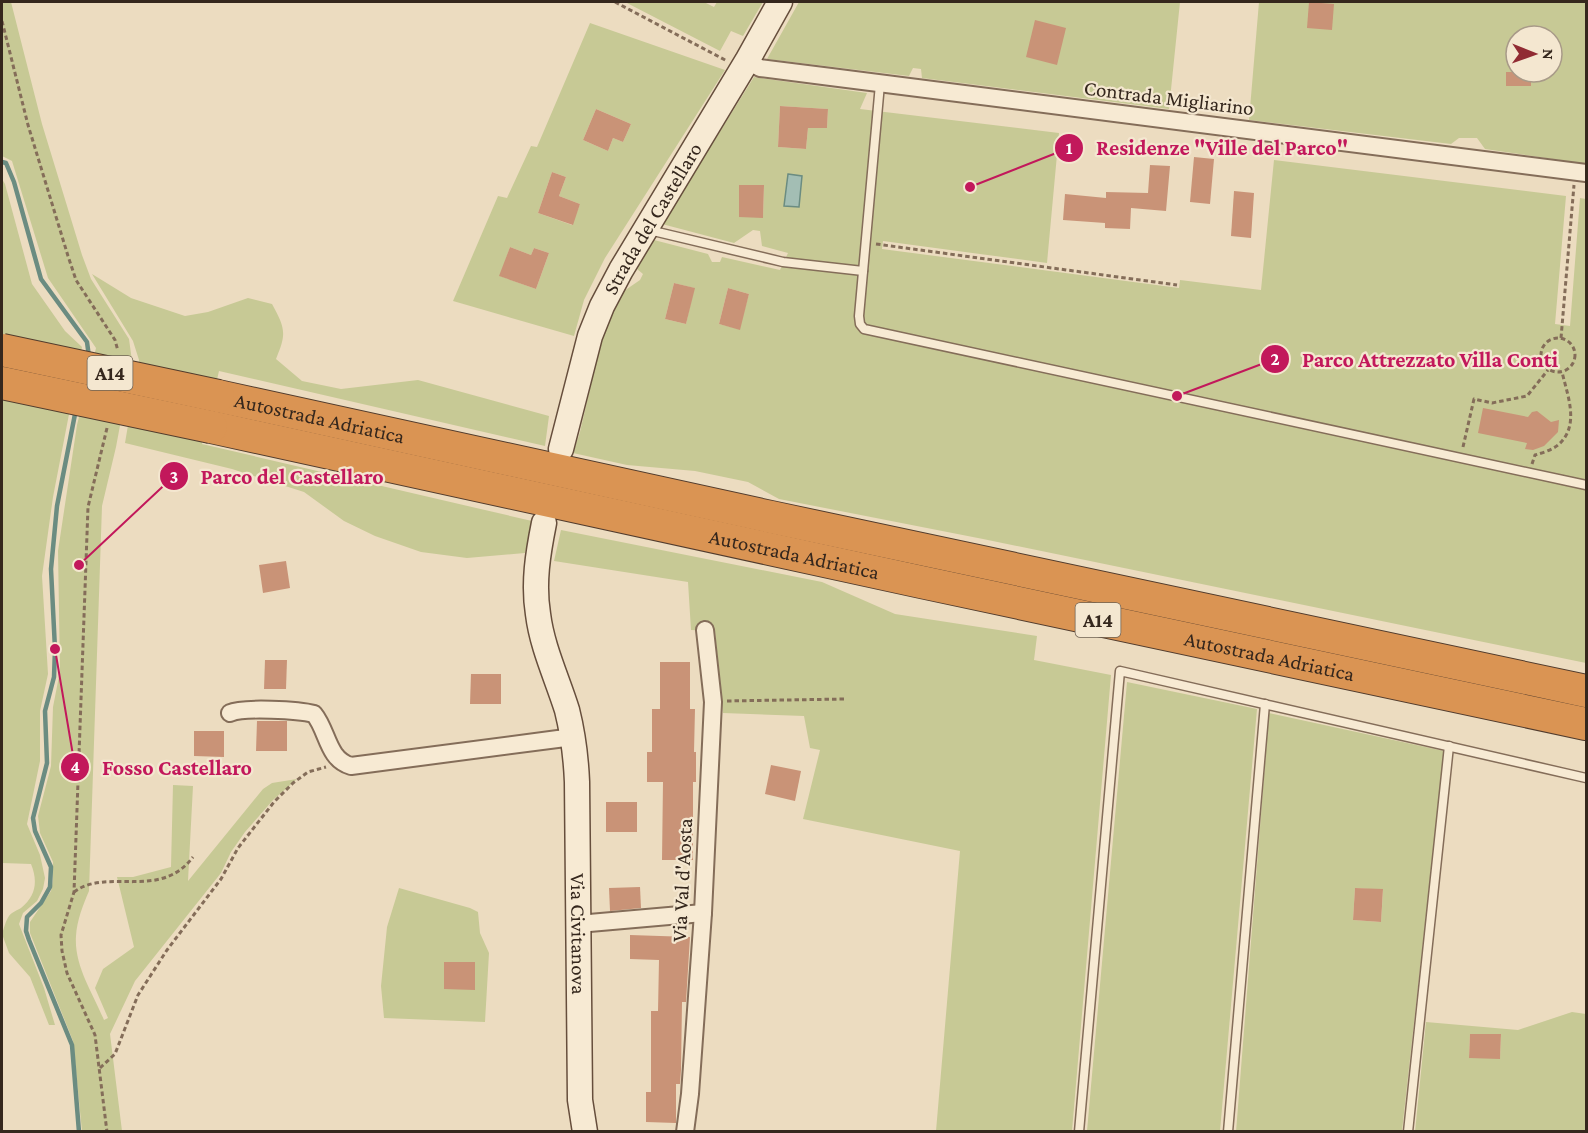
<svg xmlns="http://www.w3.org/2000/svg" width="1588" height="1133" viewBox="0 0 1588 1133" font-family="'Crimson Pro',serif">
<rect width="100%" height="100%" fill="#ecdcc0"/>
<g fill="#c7c995" fill-rule="evenodd">
<path d="M2,2H11L42,124L82,255L91,279L129,339L132,361L116,447L102,506L89,891C83,905 77,920 76,936C74,966 93,993 104,1020L108,1018L95,988L103,969L134,947L117,877H133L171,867L173,785L193,786L188,881L263,789L272,783L297,779L273,800L245,832L231,852L221,873L135,981L110,1034L122,1131H82L73,1041L30,933V922L51,891L53,880V862L40,833L38,816L51,766L53,707L60,671L58,551L77,425L96,348L48,278L12,161L2,156Z"/>
<path d="M625,2H704L714,7L717,2H763L743,36L731,31L720,51Z"/>
<path d="M799,2H1180L1169,109L922,78L921,69L913,68L909,76L767,59Z"/>
<path d="M1259,2H1586V164L1485,149L1477,138H1459L1451,144L1249,120ZM1516,36H1552V72H1516Z"/>
<path d="M590,23L725,70L605,258L584,300L574,336L453,301L498,196L507,198L531,146L537,147ZM596,109L631,124L623,142L613,138L608,151L583,140ZM552,172L566,177L559,196L580,204L572,225L538,213ZM510,247L531,255L534,248L549,253L536,289L500,276Z"/>
<path d="M754,77L867,93L860,109L1059,133L1047,263L883,241L882,249L1179,288L1180,280L1261,290L1274,160L1566,196L1555,324L1570,326L1580,198L1586,199V663L983,539L779,499L748,482L695,471L627,465L573,453L580,432L602,336L624,291L640,280L643,274L637,269L654,240L708,254L712,262H720L722,257L780,270L788,253L762,246L760,231L753,230L734,243L662,224ZM780,106L828,109L827,128H808L806,149L778,147ZM739,185L764,186L763,217H739ZM674,283L694,288L686,324L665,319ZM728,288L749,294L739,329L719,324Z"/>
<path d="M2,179L5,184L32,284L65,331L82,347L53,497L42,576L48,674L40,711V761L27,824L40,855L45,878L43,889L37,901L23,913L19,924L44,988L55,1025H49L30,977L9,953L2,934C4,928 6,920 9,916C12,912 18,910 21,908C36,896 38,881 31,864L2,863Z"/>
<path d="M92,274L131,298L185,316L208,312L248,298L272,304C285,328 287,333 276,359L302,381L341,389L418,380L549,416L545,446L219,371L202,444L532,521L525,553L467,558L421,552L375,536L344,521L304,492L232,469L125,443L139,360L133,341Z"/>
<path d="M561,530L822,582L895,614L1037,636L1034,660L1111,675L1072,1131H936L960,851L803,819L820,750L810,748L804,716L723,713L715,631L691,630L688,582L554,561Z"/>
<path d="M1127,682L1257,709L1220,1131H1087Z"/>
<path d="M1269,713L1444,751L1402,1131L1236,1132ZM1355,888L1383,890L1381,922L1353,920Z"/>
<path d="M399,888L470,908L478,912L480,933L489,953L485,1022L384,1018L381,986L387,927Z"/>
<path d="M1572,1012L1586,1014V1131L1415,1132L1426,1022L1518,1030ZM1470,1034H1501L1500,1058H1469Z"/>
</g>
<path fill="#a3beb4" stroke="#6b8c81" stroke-width="1.5" d="M788,174L802,176L799,207L784,206Z"/>
<g fill="none" stroke-linecap="round" stroke-linejoin="round">
<g stroke="#6b8c81" stroke-width="4.5">
<path d="M2,162L6,163L14,182L41,279L87,342L89,357"/>
<path d="M76,409L57,506L51,569L55,649L54,677L45,711L47,763L33,818L35,831L51,867L50,887L41,903L27,917L26,931L29,940L72,1045L79,1132"/>
</g>
</g>
<g fill="#c99377">
<path d="M1309,2L1334,4L1332,30L1307,28Z"/>
<path d="M1035,20L1066,28L1057,65L1026,57Z"/>
<rect x="1506" y="72" width="25" height="14"/>
<path d="M780,106L828,109L827,128H808L806,149L778,147Z"/>
<path d="M596,109L631,124L623,142L613,138L608,151L583,140Z"/>
<path d="M1194,157L1214,159L1210,204L1190,202Z"/>
<path d="M1150,165L1170,166L1166,211L1131,208L1130,229L1105,228V223L1063,220L1065,194L1106,198V192L1148,193Z"/>
<path d="M552,172L566,177L559,196L580,204L573,225L538,213Z"/>
<path d="M739,185H764L763,218L739,217Z"/>
<path d="M1234,191L1254,193L1251,238L1231,236Z"/>
<path d="M510,247L531,255L534,248L549,253L536,289L499,276Z"/>
<path d="M674,283L695,288L686,324L665,319Z"/>
<path d="M728,288L749,294L740,330L719,324Z"/>
<path d="M1483,408L1528,417L1532,412L1537,411L1551,422L1559,420L1558,432L1544,446L1533,450L1525,449L1527,443L1478,433Z"/>
<path d="M286,561L290,588L263,593L259,565Z"/>
<path d="M265,660H287L286,689H264Z"/>
<path d="M660,662H690V709H695L694,752H696V782H693V860H662L663,782H647V752H652V709H660Z"/>
<path d="M471,674H501V704H470Z"/>
<path d="M257,721H287V751H256Z"/>
<path d="M194,731H224V757L194,756Z"/>
<path d="M771,765L801,771L795,801L765,794Z"/>
<rect x="606" y="802" width="31" height="30"/>
<path d="M640,887L641,908L610,911L609,888Z"/>
<path d="M1355,888L1383,889L1381,922L1353,920Z"/>
<path d="M630,935L690,937L686,1002H682L681,1070L680,1084H676V1123L646,1122V1092H651V1011H658L659,960L630,959Z"/>
<path d="M444,962H475V990L444,989Z"/>
<path d="M1470,1034H1501L1500,1059L1469,1058Z"/>
</g>
<g fill="none" stroke-linecap="round" stroke-linejoin="round">
<g stroke="#846d59" stroke-width="11">
<g id="lane">
<path d="M880,84L859,316L860,324L864,329L1586,485"/>
<path d="M649,230L783,262L863,271"/>
<path d="M1079,1132L1120,671L1586,778"/>
<path d="M1228,1132L1265,704"/>
<path d="M1408,1132L1449,746"/>
</g>
</g>
<g stroke="#846d59" stroke-width="20">
<g id="street">
<path d="M747,61L760,68L831,77L1586,173"/>
<path d="M230,713C243,707 299,710 314,714C328,731 327,759 351,766L573,737"/>
<path d="M578,924L703,913"/>
<path d="M685,1132L690,1094L703,913L713,702L705,630"/>
</g>
</g>
<g stroke="#664e3c" stroke-width="27">
<g id="secondary">
<path id="s1" d="M561,449L590,336L602,306L621,270L747,61L780,2"/>
<path id="s2" d="M544,523C538,553 533,583 538,614C542,647 557,678 567,710C573,734 576,758 577,782L580,1100L585,1132"/>
</g>
</g>
<g stroke="#523c2d" stroke-width="34">
<g id="highway">
<path id="s3" d="M218,396L771,517L1586,691"/>
<path id="s4" d="M211,427L921,582L1586,724"/>
</g>
</g>
<g stroke="#846d59" stroke-width="3" stroke-dasharray="4.5 3" stroke-linecap="butt">
<path d="M615,2L727,61"/>
<path d="M2,21L28,125L68,256L76,280L115,340L118,351"/>
<path d="M876,244L1177,285"/>
<circle cx="1558" cy="355" r="17"/>
<path d="M1561,338L1574,185"/>
<path d="M107,428L88,507L74,892L61,935L62,951L67,973L95,1035L107,1132"/>
<path d="M1463,447L1474,399L1492,403L1527,396L1548,370"/>
<path d="M1532,464L1535,455C1542,453 1552,450 1558,445C1580,426 1568,397 1562,372"/>
<path d="M727,701L846,699"/>
<path d="M74,892C107,867 160,901 193,857"/>
<path d="M100,1068L115,1054L138,995L167,950L221,879L238,848L274,802L293,783L308,772L326,767"/>
</g>
<use href="#lane" stroke="#f7ead3" stroke-width="8"/>
<use href="#street" stroke="#f7ead3" stroke-width="16"/>
<use href="#secondary" stroke="#f7ead3" stroke-width="24"/>
<use href="#highway" stroke="#da9453" stroke-width="32"/>
<g stroke="#523c2d" stroke-width="34" stroke-linecap="butt">
<g id="highway-bridge">
<path d="M2,350L218,396"/>
<path d="M2,383L211,427"/>
</g>
</g>
<use href="#highway-bridge" stroke="#da9453" stroke-width="32"/>
</g>
<g text-anchor="middle" stroke-width="4.5" stroke-linejoin="round" paint-order="stroke">
<g fill="#f4e7d0" stroke="#6e6153" stroke-width="1.5">
<rect x="87.5" y="356" width="45" height="34" rx="4.5"/>
<rect x="1075.5" y="603" width="45" height="34" rx="4.5"/>
</g>
<g font-size="20" font-weight="bold" fill="#35271d">
<text x="110" y="380">A14</text>
<text x="1098" y="627">A14</text>
</g>
<g font-size="21" fill="#35271d" stroke="#f4e7d0">
<text transform="translate(1169 98) rotate(7)" y="7">Contrada Migliarino</text>
<text dy="7" stroke="none"><textPath href="#s1" startOffset="250">Strada del Castellaro</textPath></text>
<text dy="7" stroke="none"><textPath href="#s3" startOffset="104">Autostrada Adriatica</textPath></text>
<text dy="7" stroke="none"><textPath href="#s4" startOffset="597">Autostrada Adriatica</textPath></text>
<text dy="7" stroke="none"><textPath href="#s4" startOffset="1083">Autostrada Adriatica</textPath></text>
<text transform="translate(682 880) rotate(-87)" y="7">Via Val d'Aosta</text>
<text dy="7" stroke="none"><textPath href="#s2" startOffset="417">Via Civitanova</textPath></text>
</g>
</g>
<path fill="none" stroke="#c2185b" stroke-width="2" d="M970 187L1069 148M1177 396L1275 359M79 565L174 476M55 649L75 767"/>
<g fill="#c2185b" stroke="#f4e7d0" stroke-width="2">
<circle cx="970" cy="187" r="6"/>
<circle cx="1177" cy="396" r="6"/>
<circle cx="79" cy="565" r="6"/>
<circle cx="55" cy="649" r="6"/>
<circle cx="1069" cy="148" r="15"/>
<circle cx="1275" cy="359" r="15"/>
<circle cx="174" cy="476" r="15"/>
<circle cx="75" cy="767" r="15"/>
</g>
<g font-size="18" text-anchor="middle" font-weight="bold" fill="#fff">
<text x="1069" y="154">1</text>
<text x="1275" y="365">2</text>
<text x="174" y="483">3</text>
<text x="75" y="773">4</text>
</g>
<g font-size="22" text-anchor="middle" font-weight="bold" fill="#c2185b" stroke="#f4e7d0" stroke-width="4.5" stroke-linejoin="round" paint-order="stroke">
<text x="1222" y="155">Residenze "Ville del Parco"</text>
<text x="1430" y="367">Parco Attrezzato Villa Conti</text>
<text x="292" y="484">Parco del Castellaro</text>
<text x="177" y="775">Fosso Castellaro</text>
</g>
<rect width="1588" height="1133" fill="none" stroke="#35271d" stroke-width="6"/>
<g transform="translate(1534 54) rotate(91)"><circle r="28" fill="#f4e7d0" stroke="#a89a88" stroke-width="1.5"/>
<path d="M0-4.5L10 22L0 15L-10 22Z" fill="#912b33"/>
<text y="-9" font-size="16" font-weight="bold" text-anchor="middle" fill="#35271d">N</text>
</g>
</svg>
